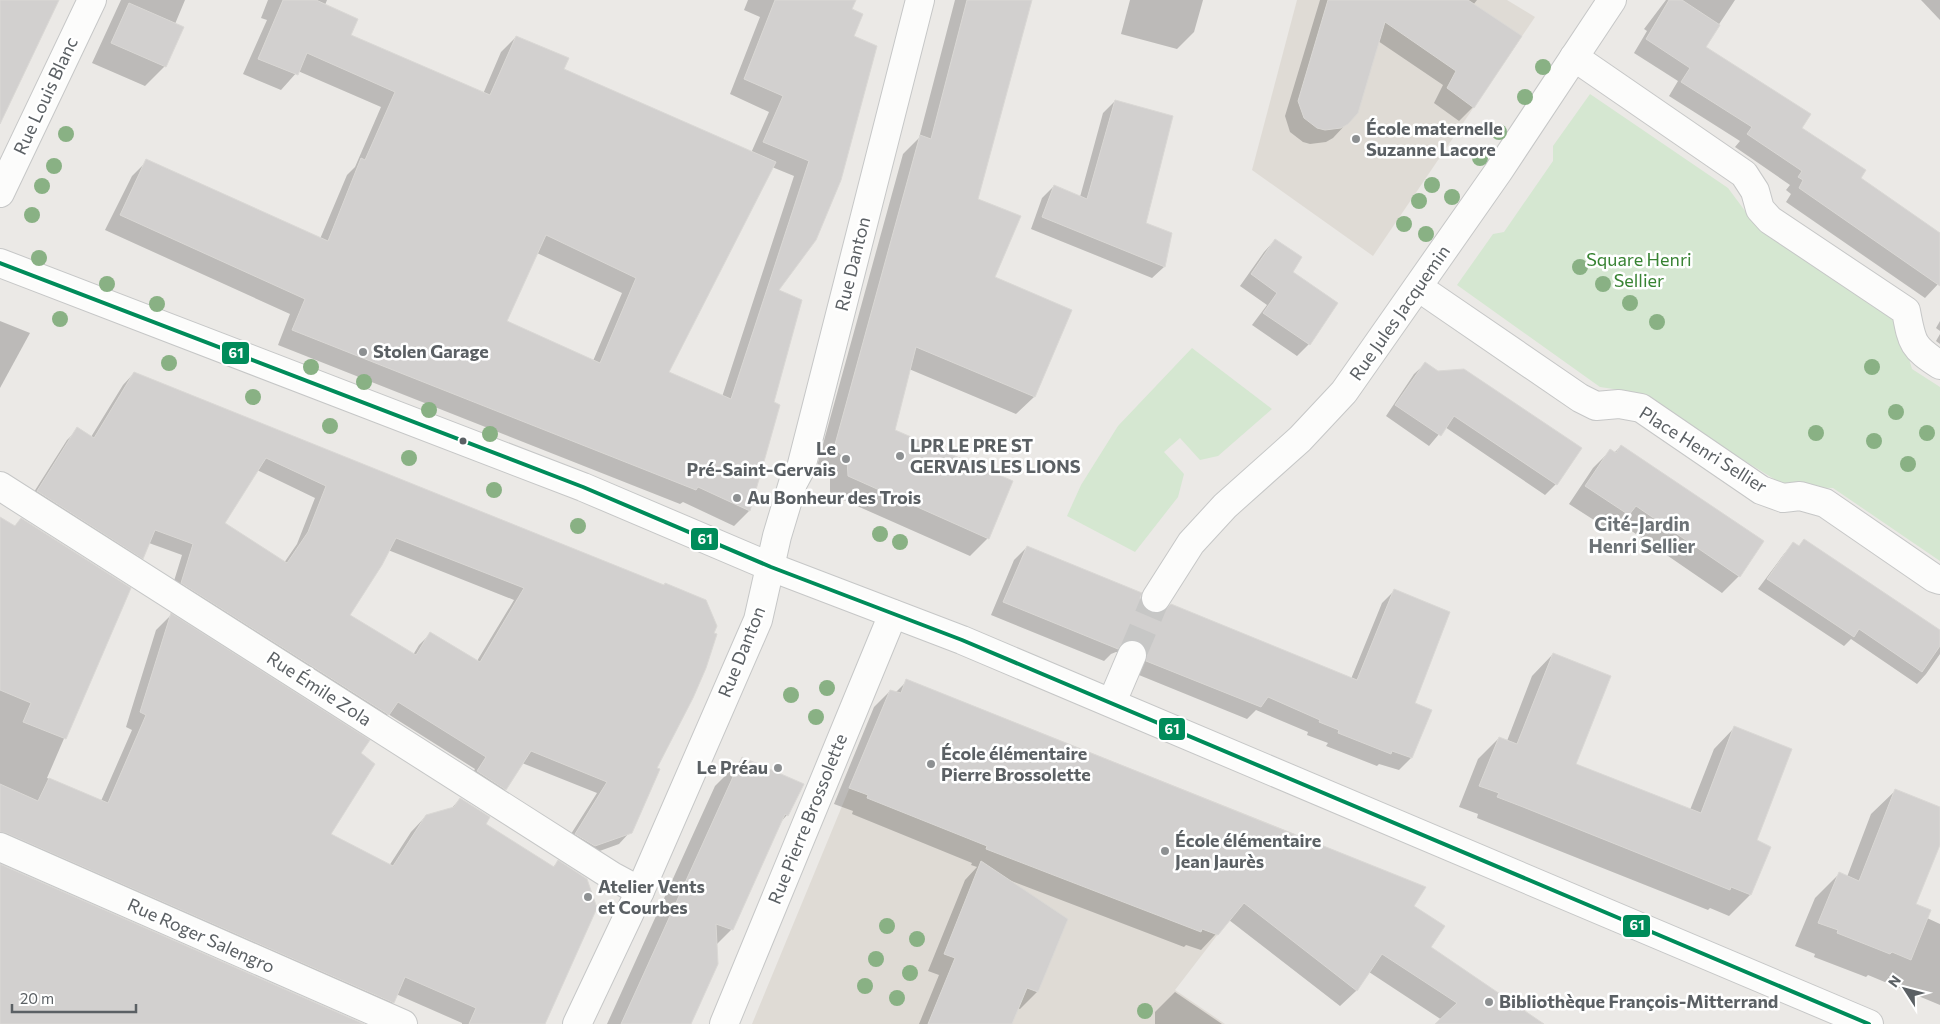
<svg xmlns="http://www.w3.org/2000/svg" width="1940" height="1024" viewBox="0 0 1940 1024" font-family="Commissioner,sans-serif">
<rect width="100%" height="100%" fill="#ebe9e6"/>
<g fill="#dfdbd5">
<path d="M1297,0H1507L1535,17L1373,256L1252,170Z"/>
<path d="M906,679L1295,834L1175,990L1225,1024H752L890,690L901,693Z"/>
</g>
<g fill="#d5e7d1">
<path d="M1590,94L1728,188L1754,223L1898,321L1912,369L1940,387V561L1833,488L1787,487L1634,392L1600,387L1457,285L1493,234L1504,232L1553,161V146Z"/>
<path d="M1192,348L1272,409L1218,456L1200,460L1180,438L1164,452L1184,474L1178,497L1135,552L1067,516L1081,485L1118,426Z"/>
</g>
<g fill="#0003" fill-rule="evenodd">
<path d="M121,0H185L175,24L182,27L165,66L145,86L92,63Z"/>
<path d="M268,0H327L325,5L349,36L483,94L501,52L516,37L562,69L751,153L769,112L730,94L760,17L744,10L748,0H855L850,10L852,37L777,291L772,403L779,406L749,511L734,526L683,502L680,504L278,345L290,314L105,230L132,176L147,161L320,239L347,175L355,167L381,107L298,71L281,90L243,74L267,20L261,18ZM772,167L794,176L722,397L668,373ZM537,253L622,293L593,361L505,321Z"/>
<path d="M955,0H1030L976,199L993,278L1070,310L1034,397L1016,414L909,369L893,431L988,538L970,556L830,494V478L817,466L903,154L919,138Z"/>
<path d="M1130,0H1203L1194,32L1177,49L1121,34Z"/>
<path d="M1320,0H1477L1473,5V107L1459,121L1434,103L1443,85L1378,41L1347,123L1333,138L1326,142L1310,144L1303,142L1290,132L1285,116Z"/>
<path d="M1666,0H1735L1704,47L1859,178L1940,234V282L1925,298L1786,202L1791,194L1786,190L1790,185L1735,147L1740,141L1669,96L1678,81L1634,53L1647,31L1644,29Z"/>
<path d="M1921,0H1940V20Z"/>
<path d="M1115,101L1144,224L1171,234L1164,267L1152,278L1031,229L1042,198L1054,186L1080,197L1103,113Z"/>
<path d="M1275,240L1292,272L1309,344L1297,356L1252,325L1267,305L1240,286L1264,252Z"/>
<path d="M0,321L30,333L0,388Z"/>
<path d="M1940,321V331L1936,328Z"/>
<path d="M1940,334V344L1936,341Z"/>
<path d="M1425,364L1556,484L1545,495L1445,427L1429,446L1386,416L1414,374Z"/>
<path d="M134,373L664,586L656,769L630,832L619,844L583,857L564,845L597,793L522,763L505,789L494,801L467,783L475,769L388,714L376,725L170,594L182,555L149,543L142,558L131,569L27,503L67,440L78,429L91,437L123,385ZM257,470L315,498L297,544L284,563L223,523ZM388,550L514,600L477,661L430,634L419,645L413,655L348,616Z"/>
<path d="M1621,446L1739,576L1722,593L1620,523L1611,531L1569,504L1593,468L1610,451L1614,453Z"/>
<path d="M0,518L14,527L21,519L129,588L47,778L101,801L132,730L126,727L156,630L171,615L359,754L329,834L389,866L411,832L426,816L450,810L460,799L484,824L553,867L558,862L543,1024H462V1023L396,994L393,1002L378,1017L0,851Z"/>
<path d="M1793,544L1940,632V654L1926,674L1917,684L1851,639L1844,646L1758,589L1784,554Z"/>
<path d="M1027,547L1139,598L1141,605L1147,612L1351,679L1382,603L1394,591L1413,704L1411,758L1399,770L1379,764L1377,766L1326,746L1328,743L1307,735L1308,732L1256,710L1247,719L1134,673L1125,653L1116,652L1111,654L1104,661L991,615L1014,560Z"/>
<path d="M1553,654L1575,764L1690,810L1714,749L1735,727L1755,841L1750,895L1729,916L1710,908L1708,910L1477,818L1478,814L1459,807L1478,759L1499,738L1507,741L1532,676Z"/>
<path d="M907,681L1413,906L1429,947L1513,1024H1437L1442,1020L1369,972L1356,991L1340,1006L1229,920L1201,950L1186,945L1184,947L1009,880L1066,920L1037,992L1020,1009L1017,1008L1011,1024H919L939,975L928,971L965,880L977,867L971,865L972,863L852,814L853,811L834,804L874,707L890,691L895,693Z"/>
<path d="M742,759L787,815L779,824L732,929L716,945L689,1024H607L715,786Z"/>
<path d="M1895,791L1940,809V842L1915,905L1927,918L1940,924V1005L1868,975L1866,977L1814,957L1815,954L1795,946L1815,898L1839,874L1847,877L1871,814Z"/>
<path d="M1175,992L1222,1024H1155V1012Z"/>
</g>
<g fill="#d2d0cf" stroke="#dad8d5" fill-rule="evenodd">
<path d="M0,0H59L0,124Z"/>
<path d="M283,0H316L358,19L351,35L490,95L516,36L569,58L564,69L776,162L669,372L731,399L809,161L763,142L783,96L744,79L775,0H856L852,9L863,14L854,36L877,46L841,180L816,240L779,290L802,300L774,402L780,405L750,511L698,487L696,490L292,330L305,299L120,215L146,159L328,241L361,158L365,160L395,92L307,53L298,75L258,59ZM546,235L636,278L600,363L507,321Z"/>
<path d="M967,0H1032L978,199L1021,216L995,277L1072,310L1035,397L916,347L895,430L1013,481L989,539L848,476L847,460L834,448L920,135L931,139Z"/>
<path d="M1328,0H1468L1522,36L1474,108L1447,88L1456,71L1385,22L1358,113L1348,124L1341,128L1325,130L1317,128L1304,118L1298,101Z"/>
<path d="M1669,0H1682L1720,25L1706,47L1811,114L1802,128L1866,170L1861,178L1940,233V286L1799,188L1803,180L1798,177L1802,171L1747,134L1752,127L1681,82L1690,68L1646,39Z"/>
<path d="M129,3L184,27L166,67L111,43Z"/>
<path d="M1115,100L1173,116L1146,223L1172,233L1165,267L1042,217L1054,185L1087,199Z"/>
<path d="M1275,239L1302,257L1293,272L1338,303L1310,345L1263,313L1277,293L1251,274Z"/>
<path d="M1425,362L1438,371L1464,369L1582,448L1557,485L1454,416L1441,436L1395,405Z"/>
<path d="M134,372L664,585L665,583L706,600L717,626L714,633L717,634L706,668L693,698L657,768L660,769L632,833L595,846L575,834L607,782L531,751L506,790L477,771L486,757L398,702L389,715L181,583L193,544L155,530L143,559L37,491L77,427L94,438ZM266,458L326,486L308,532L287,563L225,523ZM396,538L524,588L480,662L430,632L416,655L350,615L382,565Z"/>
<path d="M1621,445L1764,541L1740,577L1636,506L1629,515L1585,486L1610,449L1616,453Z"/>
<path d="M0,517L15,526L21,518L131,588L66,739L23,722L31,703L0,690Z"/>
<path d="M1804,539L1940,630V646L1922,672L1859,629L1854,637L1767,579L1793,542L1799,546Z"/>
<path d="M1027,546L1142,593L1140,598L1142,605L1148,611L1155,614L1163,612L1171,604L1357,680L1394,589L1450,612L1415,703L1432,710L1412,758L1392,751L1391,754L1338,733L1339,730L1319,722L1320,720L1268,697L1261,707L1146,661L1147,653L1145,646L1138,640H1130L1123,642L1118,649L1003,602Z"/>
<path d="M171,613L370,740L361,753L375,764L331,834L393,866L426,815L454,807L460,798L490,817L486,824L554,867L558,860L587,879L597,908L545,1024H469L476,1008L405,977L394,1003L6,833L0,832V784L38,801L49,778L108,803L146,715L140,712Z"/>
<path d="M1553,653L1611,676L1576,764L1701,813L1734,726L1792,749L1757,840L1771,847L1751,895L1731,887L1730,890L1523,807L1497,797L1499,793L1479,786L1499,737L1517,744Z"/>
<path d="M906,679L1426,887L1414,906L1445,926L1431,947L1544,1024H1435L1457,1003L1382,954L1357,991L1244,903L1218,935L1202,929L1201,932L986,849L987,846L867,798L868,795L849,788L890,690L901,693Z"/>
<path d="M742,757L804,784L788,816L785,814L733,930L716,924L718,964L691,1024H621Z"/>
<path d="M1895,789L1940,807V845L1916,904L1931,910L1911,960L1892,952L1890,954L1837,933L1838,930L1818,923L1839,872L1859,881Z"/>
<path d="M981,861L1068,919L1038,992L1027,988L1012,1024H928L955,958L944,954Z"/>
<path d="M0,864L364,1024H0Z"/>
</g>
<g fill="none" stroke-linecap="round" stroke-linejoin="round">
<path stroke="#c7c7c6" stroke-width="28" stroke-dasharray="28 14" stroke-linecap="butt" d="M1132,655L1156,598"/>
<g stroke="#c6c7c7" stroke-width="30">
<g id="minor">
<path d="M1574,57L1744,174L1755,191L1760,209L1770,220L1906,311C1912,343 1912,347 1940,365"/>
<path d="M0,193L92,0"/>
<path d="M0,263L583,487L771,567L962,640L1869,1024"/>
<path d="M1418,287L1580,398L1596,406L1619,404L1641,408L1761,490L1783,498L1800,496L1825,503L1934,578L1940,580"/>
<path d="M0,486L612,876L640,891"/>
<path d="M1156,598L1191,543L1225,506L1300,439L1344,392L1498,172L1612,0"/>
<path d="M1112,702L1132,655"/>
<path d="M0,847L403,1024"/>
<path d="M577,1024L640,891L758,620L777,536L793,483L801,468L920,0"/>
<path d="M724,1024L893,614"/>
</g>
</g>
<use href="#minor" stroke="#fcfcfb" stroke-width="28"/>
<g stroke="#fff" stroke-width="8">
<path id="bus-1" d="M0,263L583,487L771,567L962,640L1869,1024"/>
</g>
<use href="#bus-1" stroke="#008c5a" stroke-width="4"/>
</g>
<g fill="#89b184">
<circle cx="1543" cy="67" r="8"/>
<circle cx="1525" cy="97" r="8"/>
<circle cx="1499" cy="132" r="8"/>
<circle cx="66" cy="134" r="8"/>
<circle cx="1480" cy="158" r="8"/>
<circle cx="54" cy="166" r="8"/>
<circle cx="1432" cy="185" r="8"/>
<circle cx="42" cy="186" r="8"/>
<circle cx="1452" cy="197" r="8"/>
<circle cx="1419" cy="201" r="8"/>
<circle cx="32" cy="215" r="8"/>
<circle cx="1404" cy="224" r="8"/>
<circle cx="1426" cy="234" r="8"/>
<circle cx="39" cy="258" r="8"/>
<circle cx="1580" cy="267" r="8"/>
<circle cx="107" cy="284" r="8"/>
<circle cx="1603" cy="284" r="8"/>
<circle cx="1630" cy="303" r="8"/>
<circle cx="157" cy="304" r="8"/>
<circle cx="60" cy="319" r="8"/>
<circle cx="1657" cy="322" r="8"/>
<circle cx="169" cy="363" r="8"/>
<circle cx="311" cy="367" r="8"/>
<circle cx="1872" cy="367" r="8"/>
<circle cx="364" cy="382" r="8"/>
<circle cx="253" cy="397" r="8"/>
<circle cx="429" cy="410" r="8"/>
<circle cx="1896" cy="412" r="8"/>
<circle cx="330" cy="426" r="8"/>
<circle cx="1816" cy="433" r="8"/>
<circle cx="1927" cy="433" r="8"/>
<circle cx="490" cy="434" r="8"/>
<circle cx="1874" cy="441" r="8"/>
<circle cx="409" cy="458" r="8"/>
<circle cx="1908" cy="464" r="8"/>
<circle cx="494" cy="490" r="8"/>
<circle cx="578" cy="526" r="8"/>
<circle cx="880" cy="534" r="8"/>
<circle cx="900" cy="542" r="8"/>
<circle cx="827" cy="688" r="8"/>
<circle cx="791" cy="695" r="8"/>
<circle cx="816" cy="717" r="8"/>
<circle cx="887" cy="926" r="8"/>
<circle cx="917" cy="939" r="8"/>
<circle cx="876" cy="959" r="8"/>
<circle cx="910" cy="973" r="8"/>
<circle cx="865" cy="986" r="8"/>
<circle cx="897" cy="998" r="8"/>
<circle cx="1145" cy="1011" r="8"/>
</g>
<g fill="#8d9092" stroke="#fff" stroke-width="2">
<circle cx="1356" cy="139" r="5"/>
<circle cx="363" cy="352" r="5"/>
<circle cx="900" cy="456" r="5"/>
<circle cx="846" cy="459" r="5"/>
<circle cx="737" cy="498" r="5"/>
<circle cx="931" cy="764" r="5"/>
<circle cx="778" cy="768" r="5"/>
<circle cx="1165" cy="851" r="5"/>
<circle cx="588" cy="897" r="5"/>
<circle cx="1489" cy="1002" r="5"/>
</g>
<circle fill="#5b6064" stroke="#fff" stroke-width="2" cx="463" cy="441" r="4.5"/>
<g text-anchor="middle" stroke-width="5" stroke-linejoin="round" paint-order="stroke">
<g font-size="18" fill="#5b6064" stroke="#fff">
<text transform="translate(46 96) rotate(-65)" y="6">Rue Louis Blanc</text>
<text transform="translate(853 264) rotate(-76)" y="6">Rue Danton</text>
<text transform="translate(1400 313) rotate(-55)" y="6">Rue Jules Jacquemin</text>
<text transform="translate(1703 450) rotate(32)" y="6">Place Henri Sellier</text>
<text transform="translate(742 652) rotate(-68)" y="6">Rue Danton</text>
<text transform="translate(319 689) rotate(33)" y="6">Rue Émile Zola</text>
<text transform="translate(808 819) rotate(-68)" y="6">Rue Pierre Brossolette</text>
<text transform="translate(201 936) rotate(24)" y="6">Rue Roger Salengro</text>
</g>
<g font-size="18" font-weight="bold" fill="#5b6064" stroke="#fff" text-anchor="start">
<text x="1366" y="135">École maternelle<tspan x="1366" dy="21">Suzanne Lacore</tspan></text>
<text x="373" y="358">Stolen Garage</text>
<text x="910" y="452">LPR LE PRE ST<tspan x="910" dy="21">GERVAIS LES LIONS</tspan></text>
<text x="836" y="455" text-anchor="end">Le<tspan x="836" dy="21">Pré-Saint-Gervais</tspan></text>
<text x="747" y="504">Au Bonheur des Trois</text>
<text x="941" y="760">École élémentaire<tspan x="941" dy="21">Pierre Brossolette</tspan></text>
<text x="768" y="774" text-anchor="end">Le Préau</text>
<text x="1175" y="847">École élémentaire<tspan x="1175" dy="21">Jean Jaurès</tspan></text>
<text x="598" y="893">Atelier Vents<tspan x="598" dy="21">et Courbes</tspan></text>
<text x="1499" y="1008">Bibliothèque François-Mitterrand</text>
</g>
<g font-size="18" fill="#388333" stroke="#fff">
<text x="1639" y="266">Square Henri<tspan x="1639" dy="21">Sellier</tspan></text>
</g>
<g font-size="19" font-weight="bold" fill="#6c7276" stroke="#fff">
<text x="1642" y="531">Cité-Jardin<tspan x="1642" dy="22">Henri Sellier</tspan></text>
</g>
</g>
<g stroke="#fff" stroke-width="2">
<rect x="221" y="341" width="29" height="24" rx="5" fill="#008c5a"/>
<rect x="690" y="527" width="29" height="24" rx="5" fill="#008c5a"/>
<rect x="1158" y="717" width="28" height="24" rx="5" fill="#008c5a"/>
<rect x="1622" y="914" width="29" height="24" rx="5" fill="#008c5a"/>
</g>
<g font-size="14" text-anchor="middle" font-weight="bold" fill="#fff">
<text x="236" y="358">61</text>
<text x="705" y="544">61</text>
<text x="1172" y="734">61</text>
<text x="1637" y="930">61</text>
</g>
<g transform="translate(1905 989) rotate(306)" stroke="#ffffff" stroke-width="4" paint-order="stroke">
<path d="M0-4L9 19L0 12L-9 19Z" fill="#5b6064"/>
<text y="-8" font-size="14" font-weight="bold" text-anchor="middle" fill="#5b6064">N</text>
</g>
<path d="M12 1004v8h124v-8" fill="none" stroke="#5b6064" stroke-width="2.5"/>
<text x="20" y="1004" font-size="15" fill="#5b6064" stroke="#ffffff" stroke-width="4" paint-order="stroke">20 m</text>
</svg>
